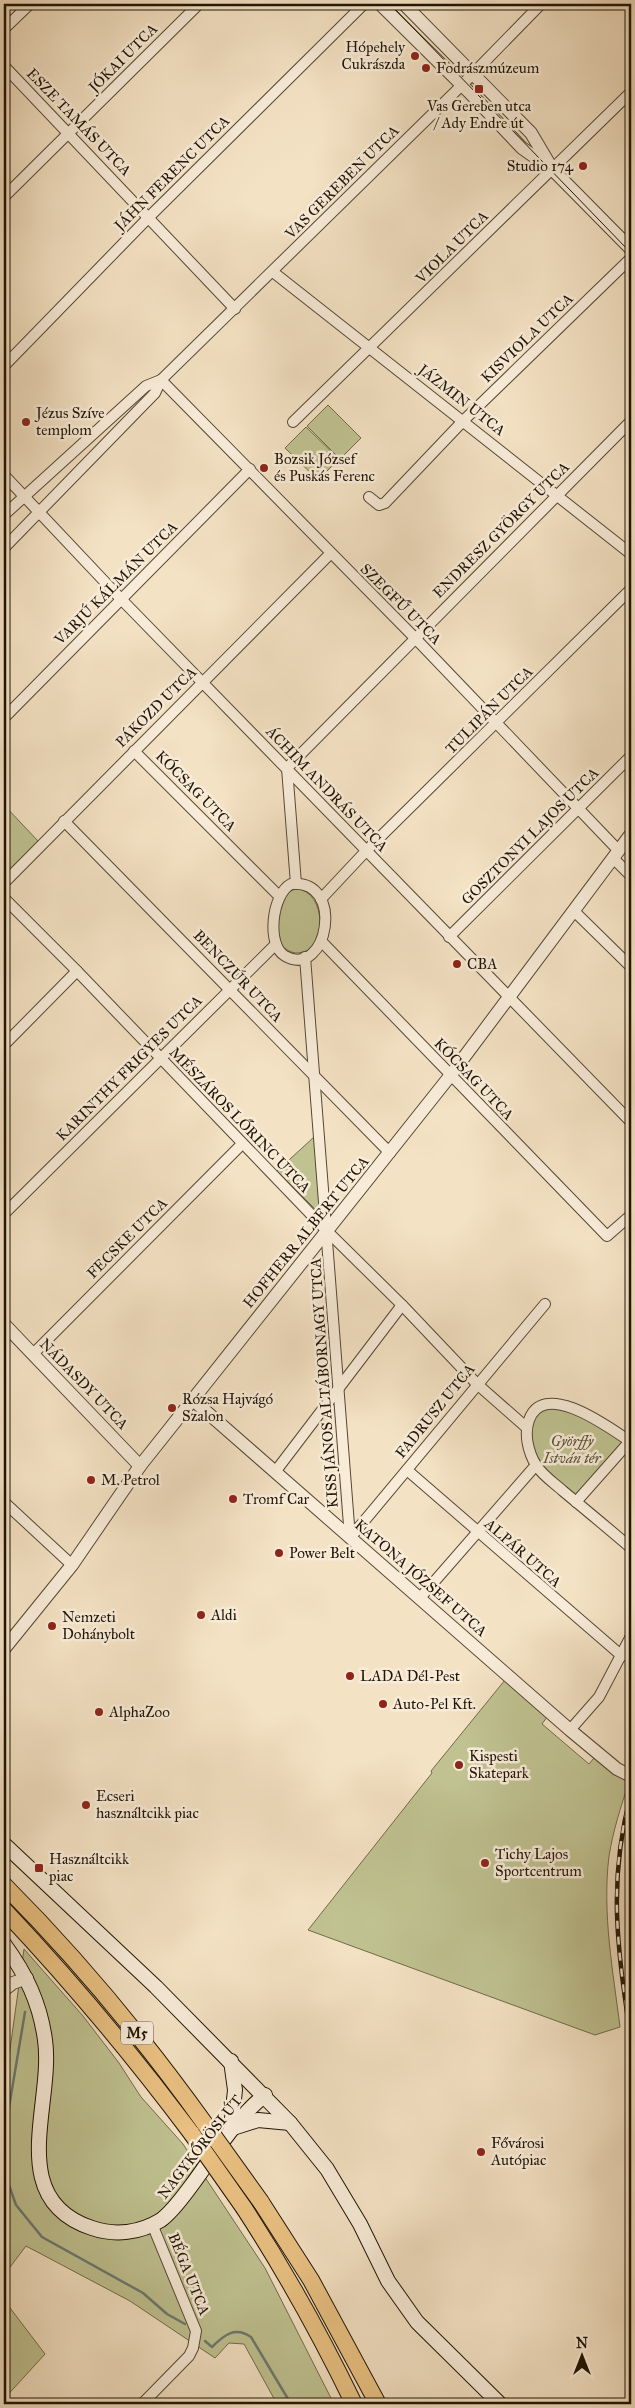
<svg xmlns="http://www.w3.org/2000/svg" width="635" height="2408" viewBox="0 0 635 2408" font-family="'IM FELL Great Primer',serif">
<rect width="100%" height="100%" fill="#f4e2c4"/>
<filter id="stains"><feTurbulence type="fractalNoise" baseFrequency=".004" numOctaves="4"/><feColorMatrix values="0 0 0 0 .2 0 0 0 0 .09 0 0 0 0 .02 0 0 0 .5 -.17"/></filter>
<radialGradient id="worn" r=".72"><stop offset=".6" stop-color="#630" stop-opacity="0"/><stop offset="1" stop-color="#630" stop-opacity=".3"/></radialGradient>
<g fill="#c0c291" stroke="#706b4b">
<path d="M328,405L361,438L340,459L307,426Z"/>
<path d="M306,427L339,459L318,480L285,448Z"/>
<path d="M4,805L38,841L4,875Z"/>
<path d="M296,889C327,890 328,952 298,953C291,953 286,950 282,945C277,938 275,911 279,903C282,896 289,891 296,889Z"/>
<path d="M314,1137L321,1207L317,1211L277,1171Z"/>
<path d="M564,1405L630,1441L576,1502L551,1481L529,1448L533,1412Z"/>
<path d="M505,1680L547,1717L542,1724L589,1764L594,1758L629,1782C621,1806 613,1831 609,1856C602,1913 613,1971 620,2027L595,2035L308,1930L432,1773L431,1771Z"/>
<path d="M24,1949L83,2016L119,2063L141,2097L183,2144L265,2268L334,2404H277L244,2344L229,2343L215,2358L130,2301L26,2246L4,2275V2092Z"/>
<path d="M4,2300L45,2354L4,2399Z"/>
</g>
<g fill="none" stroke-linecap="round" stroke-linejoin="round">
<g stroke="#6b7972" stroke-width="2.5">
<path d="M4,2137L25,2012"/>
<path d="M4,2171L16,2205L42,2237L143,2293L167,2314L185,2324"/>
<path d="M205,2341L212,2347C224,2335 235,2326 251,2337L291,2404"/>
</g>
<g stroke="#544835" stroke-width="12">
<g id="minor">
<path d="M4,29L30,4"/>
<path d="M4,66L235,309"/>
<path d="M4,197L199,4"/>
<path d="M273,272L631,554"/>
<path d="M4,366L149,217L364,4"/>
<path d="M161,380L415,638L619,851"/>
<path d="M293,422L631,92"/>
<path d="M4,475L121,599L631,1122"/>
<path d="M369,497L379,505L385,503L464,420L631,258"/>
<path d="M4,515L146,386L161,380"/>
<path d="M4,548L155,393L161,380L461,86L541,4"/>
<path d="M4,718L250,469"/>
<path d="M134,751L279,896"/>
<path d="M64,821L390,1153"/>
<path d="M613,858L631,876"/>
<path d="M4,883L330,554"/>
<path d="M291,884C346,878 328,980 285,956C266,945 272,894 291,884Z"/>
<path d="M296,884L287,768L631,421"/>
<path d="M4,898L77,971L328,1232L402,1305L477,1384L527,1428"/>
<path d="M321,899L366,851L631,589"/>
<path d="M574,911L631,967"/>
<path d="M449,937L631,756"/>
<path d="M322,942L607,1236L631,1215"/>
<path d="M305,957L350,1538"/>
<path d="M4,1045L77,971"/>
<path d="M4,1214L276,944"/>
<path d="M33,1354L242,1144"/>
<path d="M631,1442C611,1429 544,1378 529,1420C524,1434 528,1452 536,1465C542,1475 554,1483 563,1491C586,1510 609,1529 631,1548"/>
<path d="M407,1470L622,1656"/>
<path d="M275,1472L402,1305"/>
<path d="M4,1502L72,1565"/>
<path d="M576,1502L630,1441"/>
<path d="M350,1538L545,1304"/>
<path d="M420,1598L536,1465"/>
<path d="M570,1730L599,1697L631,1636"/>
<path d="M142,2404L189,2356L193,2348L196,2331L152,2224"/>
</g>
</g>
<g stroke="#544835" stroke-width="14">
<g id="tertiary">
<path d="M380,4L469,92L522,148L552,169L631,249"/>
<path d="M404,4L531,133L550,165"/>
<path d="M4,1324L140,1466"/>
<path d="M193,1400L570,1730L617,1769L631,1776"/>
<path d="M4,1649L72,1565L140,1466L450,1076L631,834"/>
<path d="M4,1990L13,1983L27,1978"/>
</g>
</g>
<g stroke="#1f1405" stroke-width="16">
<g id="secondary">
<path d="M4,1844L156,1987L290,2123L327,2169L360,2224L388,2281L417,2322L500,2404"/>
<path d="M4,1944C26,1974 40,2003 45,2040C54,2104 4,2199 92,2228C115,2236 140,2233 161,2220C173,2211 182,2198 191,2186C215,2154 234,2120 265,2095"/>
<path d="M231,2128L235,2090L231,2061"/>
<path d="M233,2128L258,2120L290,2123"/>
</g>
</g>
<g stroke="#1f1405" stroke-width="18">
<g id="primary">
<path d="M4,1885C78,1959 144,2039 205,2124"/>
<path d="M4,1910C72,1982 132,2054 192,2134"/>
<path d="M261,2202L311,2280L378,2404"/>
<path d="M244,2208C285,2271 321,2336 354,2404"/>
</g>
</g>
<use href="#minor" stroke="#f8ecd9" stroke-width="10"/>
<use href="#tertiary" stroke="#f8ecd9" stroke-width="12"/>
<use href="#secondary" stroke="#f8ecd9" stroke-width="14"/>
<use href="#primary" stroke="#eac182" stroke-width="16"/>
<path stroke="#1f1405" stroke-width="1" d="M390,4L631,253"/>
<g stroke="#1f1405" stroke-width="4.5">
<path id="rail" d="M631,1794C607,1883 618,1951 631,2040"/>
</g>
<use href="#rail" stroke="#f8ecd9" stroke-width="2.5" stroke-dasharray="8" stroke-linecap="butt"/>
<g stroke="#1f1405" stroke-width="18" stroke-linecap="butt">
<g id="primary-bridge">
<path d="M205,2124L261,2202"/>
<path d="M192,2134L244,2208"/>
</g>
</g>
<use href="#primary-bridge" stroke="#eac182" stroke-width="16"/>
</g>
<g fill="#8f2418" stroke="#f8ecd9" stroke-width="2">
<circle cx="415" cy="56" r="5"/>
<circle cx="426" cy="68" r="5"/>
<rect x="474" y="84" width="10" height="10" rx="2.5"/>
<circle cx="583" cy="166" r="5"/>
<circle cx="26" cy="422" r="5"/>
<circle cx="264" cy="468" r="5"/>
<circle cx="457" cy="964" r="5"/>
<circle cx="172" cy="1408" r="5"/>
<circle cx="91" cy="1480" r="5"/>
<circle cx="233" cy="1499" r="5"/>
<circle cx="279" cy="1553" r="5"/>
<circle cx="201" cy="1615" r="5"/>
<circle cx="52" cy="1626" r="5"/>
<circle cx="350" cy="1676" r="5"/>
<circle cx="383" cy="1704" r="5"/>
<circle cx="99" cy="1712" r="5"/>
<circle cx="459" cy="1765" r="5"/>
<circle cx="86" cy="1805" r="5"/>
<circle cx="485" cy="1863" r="5"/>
<rect x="34" y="1863" width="10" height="10" rx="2.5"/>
<circle cx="481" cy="2152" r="5"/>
</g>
<g text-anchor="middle" stroke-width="5" stroke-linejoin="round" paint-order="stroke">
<rect fill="#f8ecd9" stroke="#605545" stroke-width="1" x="121" y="2021.5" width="32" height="23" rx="4"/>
<g font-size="14" font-weight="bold" fill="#1f1405">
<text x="137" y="2038">M5</text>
</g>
<g font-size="15" fill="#1f1405" stroke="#f8ecd9" text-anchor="start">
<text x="405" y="52" text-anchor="end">Hópehely<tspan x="405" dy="17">Cukrászda</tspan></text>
<text x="436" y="73">Fodrászmúzeum</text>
<text x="479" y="111" text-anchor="middle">Vas Gereben utca<tspan x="479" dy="17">/ Ady Endre út</tspan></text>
<text x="573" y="171" text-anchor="end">Studio 174</text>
<text x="36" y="418">Jézus Szíve<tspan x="36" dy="17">templom</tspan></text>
<text x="274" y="464">Bozsik József<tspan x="274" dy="17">és Puskás Ferenc</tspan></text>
<text x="467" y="969">CBA</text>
<text x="182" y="1404">Rózsa Hajvágó<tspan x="182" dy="17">Szalon</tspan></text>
<text x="101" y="1485">M. Petrol</text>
<text x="243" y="1504">Tromf Car</text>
<text x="289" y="1558">Power Belt</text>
<text x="211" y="1620">Aldi</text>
<text x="62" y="1622">Nemzeti<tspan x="62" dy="17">Dohánybolt</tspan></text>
<text x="360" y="1681">LADA Dél-Pest</text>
<text x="393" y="1709">Auto-Pel Kft.</text>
<text x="109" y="1717">AlphaZoo</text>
<text x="469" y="1761">Kispesti<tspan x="469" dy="17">Skatepark</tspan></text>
<text x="96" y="1801">Ecseri<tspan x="96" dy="17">használtcikk piac</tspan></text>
<text x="495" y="1859">Tichy Lajos<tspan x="495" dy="17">Sportcentrum</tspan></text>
<text x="49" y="1864">Használtcikk<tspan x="49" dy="17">piac</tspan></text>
<text x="491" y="2148">Fővárosi<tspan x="491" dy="17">Autópiac</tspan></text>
</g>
<g font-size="15" fill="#1f1405" stroke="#f8ecd9">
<text transform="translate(123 58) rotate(-45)" y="5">JÓKAI UTCA</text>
<text transform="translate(79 122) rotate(46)" y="5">ESZE TAMÁS UTCA</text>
<text transform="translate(172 173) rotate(-45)" y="5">JÁHN FERENC UTCA</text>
<text transform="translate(342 182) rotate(-45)" y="5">VAS GEREBEN UTCA</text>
<text transform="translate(452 247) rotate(-45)" y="5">VIOLA UTCA</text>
<text transform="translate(527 338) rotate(-44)" y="5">KISVIOLA UTCA</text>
<text transform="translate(462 400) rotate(38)" y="5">JÁZMIN UTCA</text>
<text transform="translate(501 530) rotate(-45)" y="5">ENDRESZ GYÖRGY UTCA</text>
<text transform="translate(116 583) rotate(-45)" y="5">VARJÚ KÁLMÁN UTCA</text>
<text transform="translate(401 604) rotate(45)" y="5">SZEGFŰ UTCA</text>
<text transform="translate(156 707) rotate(-45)" y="5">PÁKOZD UTCA</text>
<text transform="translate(489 710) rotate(-45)" y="5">TULIPÁN UTCA</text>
<text transform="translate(327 789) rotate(46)" y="5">ÁCHIM ANDRÁS UTCA</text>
<text transform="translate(196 791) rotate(45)" y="5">KÓCSAG UTCA</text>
<text transform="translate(530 836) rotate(-45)" y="5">GOSZTONYI LAJOS UTCA</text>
<text transform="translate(238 976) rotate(46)" y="5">BENCZÚR UTCA</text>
<text transform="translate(129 1068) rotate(-45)" y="5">KARINTHY FRIGYES UTCA</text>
<text transform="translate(474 1079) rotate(46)" y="5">KÓCSAG UTCA</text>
<text transform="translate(240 1120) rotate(46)" y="5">MÉSZÁROS LŐRINC UTCA</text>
<text transform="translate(306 1232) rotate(-51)" y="5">HOFHERR ALBERT UTCA</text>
<text transform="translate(127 1238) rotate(-45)" y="5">FECSKE UTCA</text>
<text transform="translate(324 1383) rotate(-94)" y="5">KISS JÁNOS ALTÁBORNAGY UTCA</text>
<text transform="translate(84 1384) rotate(46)" y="5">NÁDASDY UTCA</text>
<text transform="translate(435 1411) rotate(-51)" y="5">FADRUSZ UTCA</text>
<text transform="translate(523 1553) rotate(41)" y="5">ALPÁR UTCA</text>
<text transform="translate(421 1578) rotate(41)" y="5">KATONA JÓZSEF UTCA</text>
<text transform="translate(200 2147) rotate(-52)" y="5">NAGYKŐRÖSI ÚT</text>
<text transform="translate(189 2274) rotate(68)" y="5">BÉGA UTCA</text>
</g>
<g font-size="15" font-style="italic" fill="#575136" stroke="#f8ecd9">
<text x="572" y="1446">Györffy<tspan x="572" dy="17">István tér</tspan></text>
</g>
</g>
<rect width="635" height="2408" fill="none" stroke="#f4e2c4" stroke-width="20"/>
<rect x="5" y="5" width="625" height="2398" fill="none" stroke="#1f1405" stroke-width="2.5"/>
<rect x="10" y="10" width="615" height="2388" fill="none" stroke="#1f1405"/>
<g transform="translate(582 2356)" stroke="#f8ecd9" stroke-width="4" paint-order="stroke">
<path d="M0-4L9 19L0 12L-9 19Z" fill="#1f1405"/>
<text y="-8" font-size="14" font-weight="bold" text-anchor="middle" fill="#1f1405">N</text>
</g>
<rect width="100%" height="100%" filter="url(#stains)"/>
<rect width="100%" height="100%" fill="url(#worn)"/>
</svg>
